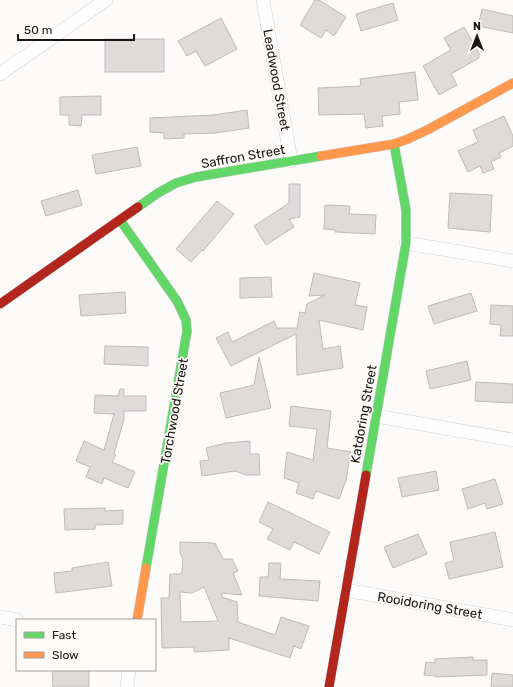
<svg xmlns="http://www.w3.org/2000/svg" width="513" height="687" viewBox="0 0 513 687" font-family="Rubik,sans-serif">
<rect width="100%" height="100%" fill="#fdfbfa"/>
<g fill="#dedcdb" stroke="#bebcbb" fill-rule="evenodd">
<path d="M315,0H319L346,17L334,36L326,30L321,38L300,25Z"/>
<path d="M393,3L398,20L361,31L356,14Z"/>
<path d="M482,9L513,16V33L478,26Z"/>
<path d="M221,18L237,49L205,66L196,51L187,56L178,41Z"/>
<path d="M464,27L479,53V58L451,74L457,85L439,95L423,66L451,50L444,38Z"/>
<rect x="105" y="39" width="59" height="33"/>
<path d="M415,72L418,100L399,102L400,114L382,116L383,126L366,128L364,114L319,115L318,88L361,86L360,79Z"/>
<path d="M101,96V115H82L81,126L69,125V115H60V97Z"/>
<path d="M247,110L249,128L215,133L184,134V138L164,139V133L150,132V118L213,115Z"/>
<path d="M504,116L513,136V146L499,153L501,157L491,162L494,169L483,173L480,166L468,172L458,151L478,142L473,130Z"/>
<path d="M137,147L141,166L96,174L92,155Z"/>
<path d="M289,184H300V217L289,219L294,227L266,245L254,226L289,203Z"/>
<path d="M78,190L82,205L46,216L41,201Z"/>
<path d="M450,193L492,195L490,232L448,228Z"/>
<path d="M217,201L234,214L203,251L202,250L191,262L176,249Z"/>
<path d="M325,205L350,206L349,214L376,215L375,234L335,232V230L324,229Z"/>
<path d="M314,273L360,283L355,305L367,307L363,330L319,320L323,349L340,346L343,368L297,375L296,334L231,366L216,338L228,332L232,342L274,321L277,328H297L300,312L305,313L307,304L325,295L309,296Z"/>
<path d="M271,277L272,297L240,298V278Z"/>
<path d="M125,292L126,313L81,316L79,295Z"/>
<path d="M471,293L477,311L434,324L428,306Z"/>
<path d="M491,305L513,306V336H500L501,325L490,324Z"/>
<path d="M105,346L148,347V366L104,364Z"/>
<path d="M259,357L271,408L226,418L220,393L254,385Z"/>
<path d="M467,361L471,380L430,389L426,371Z"/>
<path d="M476,382L513,384V403L475,401Z"/>
<path d="M120,389H124V396H146V411H124V419L114,454L116,455L112,462L135,472L128,488L104,478L102,484L86,477L90,467L76,461L84,441L104,450L114,414L94,413L95,395L118,396Z"/>
<path d="M291,406L331,411L327,448L351,452L346,480L339,499L316,491L313,499L296,493L299,483L284,478L287,452L313,460L317,429L289,426Z"/>
<path d="M250,441V454H259L260,475H246L235,471L202,476L200,461L209,460L206,448L226,443Z"/>
<path d="M436,471L439,490L402,497L398,478Z"/>
<path d="M495,479L503,504L487,509L485,503L468,509L462,489Z"/>
<path d="M268,502L330,532L319,554L294,542L290,550L267,539L273,529L259,522Z"/>
<path d="M105,508V511L123,510V524L95,525V529L65,530L64,509Z"/>
<path d="M495,532L503,567L449,579L445,563L454,561L450,542Z"/>
<path d="M418,534L427,554L393,568L384,547Z"/>
<path d="M180,542L215,543L223,559H232L238,571L233,573L242,595L222,593V597L237,602L238,622L275,635L281,617L309,626L301,649L294,646L290,658L229,638V650L194,652V647L162,648L161,598H169L170,574H180L182,572L183,560L180,553ZM204,587L218,621L181,622L180,592L192,593Z"/>
<path d="M108,562L112,586L56,593L54,573L72,571V568Z"/>
<path d="M269,563H281L280,579L320,581L318,601L259,596L260,577H268Z"/>
<path d="M473,657V660H487V675L436,677V676L424,675L426,662L435,663V659Z"/>
<path d="M52,670H89V687H53Z"/>
<path d="M492,673L513,675V687H491Z"/>
</g>
<g fill="none" stroke-linecap="round" stroke-linejoin="round">
<g stroke="#d4d2d1" stroke-width="14">
<g id="street">
<path d="M263,0L291,161"/>
<path d="M0,74L106,0"/>
<path d="M406,243L513,261"/>
<path d="M376,416L513,440"/>
<path d="M346,590L513,620"/>
<path d="M0,617L17,620"/>
<path d="M127,687L129,670"/>
</g>
</g>
<g stroke="#d4d2d1" stroke-width="10">
<g id="fast">
<path d="M138,207L158,193L176,183L196,177L321,156"/>
<path d="M120,220L177,301L186,320L187,331L146,568"/>
<path d="M366,475L406,243V210L394,144"/>
</g>
</g>
<g stroke="#d4d2d1" stroke-width="10">
<g id="slow">
<path d="M321,156L394,144L408,139L429,129L513,83"/>
<path d="M137,620L146,568"/>
</g>
</g>
<g stroke="#d4d2d1" stroke-width="10">
<g id="jam">
<path d="M0,304L138,207"/>
<path d="M329,687L366,475"/>
</g>
</g>
<use href="#street" stroke="#fffefe" stroke-width="13"/>
<use href="#fast" stroke="#63d668" stroke-width="9"/>
<use href="#slow" stroke="#ff974d" stroke-width="9"/>
<use href="#jam" stroke="#b3261e" stroke-width="9"/>
</g>
<g text-anchor="middle" stroke-width="3.5" stroke-linejoin="round" paint-order="stroke">
<g font-size="13" fill="#181514" stroke="#fefbf9">
<text transform="translate(277 80) rotate(80)" y="5">Leadwood Street</text>
<text transform="translate(243 156) rotate(-10)" y="5">Saffron Street</text>
<text transform="translate(174 411) rotate(-80)" y="5">Torchwood Street</text>
<text transform="translate(363 414) rotate(-80)" y="5">Katdoring Street</text>
<text transform="translate(430 605) rotate(10)" y="5">Rooidoring Street</text>
</g>
</g>
<rect x="16" y="619" width="140" height="52" fill="#fefbf9" stroke="#a29f9d"/>
<rect x="24" y="632" width="20" height="6" fill="#63d668" stroke="#a29f9d"/>
<text x="52" y="639" font-size="12" fill="#181514">Fast</text>
<rect x="24" y="652" width="20" height="6" fill="#ff974d" stroke="#a29f9d"/>
<text x="52" y="659" font-size="12" fill="#181514">Slow</text>
<g transform="translate(477 36)" stroke="#fefbf9" stroke-width="3" paint-order="stroke">
<path d="M0-3L7 15L0 10L-7 15Z" fill="#181514"/>
<text y="-6" font-size="11" font-weight="bold" text-anchor="middle" fill="#181514">N</text>
</g>
<path d="M18 34v6h116v-6" fill="none" stroke="#181514" stroke-width="2"/>
<text x="24" y="34" font-size="12" fill="#181514" stroke="#fefbf9" stroke-width="3" paint-order="stroke">50 m</text>
</svg>
